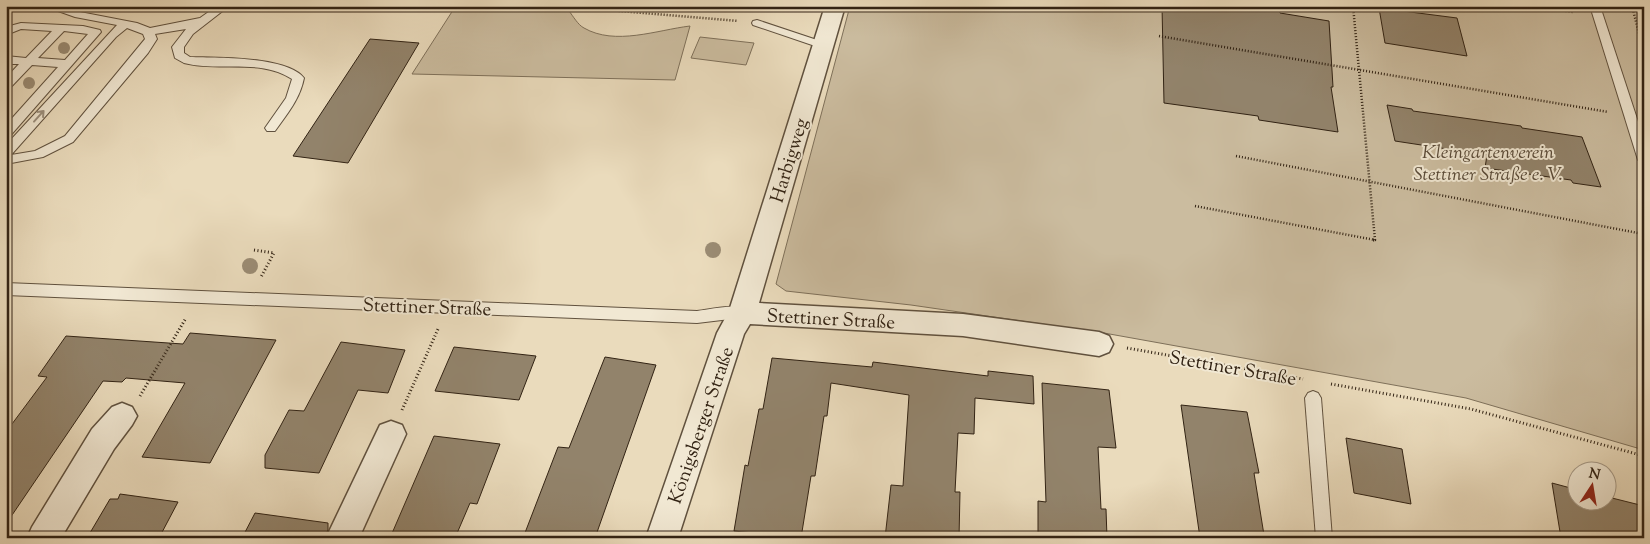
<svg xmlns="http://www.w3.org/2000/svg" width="1650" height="544" viewBox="0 0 1650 544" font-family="'Sorts Mill Goudy',serif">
<rect width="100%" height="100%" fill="#eadbbc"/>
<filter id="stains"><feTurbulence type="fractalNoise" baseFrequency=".004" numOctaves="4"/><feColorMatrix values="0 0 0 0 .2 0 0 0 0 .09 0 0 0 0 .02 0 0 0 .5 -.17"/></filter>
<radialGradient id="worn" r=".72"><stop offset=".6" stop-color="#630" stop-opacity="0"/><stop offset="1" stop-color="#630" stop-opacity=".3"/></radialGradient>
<g fill="#cbbc9f" stroke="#7e705a">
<path d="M850,6H1644V450L1466,398L1104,333L911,305L786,291L776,284Z"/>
<path d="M455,7L569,11C573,16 578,25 584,28C615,46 657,30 690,26L675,80L412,74Z"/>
<path d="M700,37L754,43L746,65L691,58Z"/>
</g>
<g fill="#92836b" stroke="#322314">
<path d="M1162,6H1259L1279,9L1280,13L1329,21L1333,87H1331L1338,132L1259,120L1258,116L1164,103Z"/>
<path d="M1379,8L1457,18L1467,56L1385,43Z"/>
<path d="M370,39L419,43L348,163L293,156Z"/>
<path d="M1387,105L1412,109L1413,111L1521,126L1522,128L1582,137L1601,187L1573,183L1571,180L1485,168L1487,155L1395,141Z"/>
<path d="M190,333L276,340L210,463L142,457L185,383L126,378L122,382L103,381L6,524V432L47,377L38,376L66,336L183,344Z"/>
<path d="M341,342L405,350L388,393L358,390L319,473L265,468V455L289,410L304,411Z"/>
<path d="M454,347L536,356L519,400L435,391Z"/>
<path d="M605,357L656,365L595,538H523L558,447L569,448Z"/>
<path d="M772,358L872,367L873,362L988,376V371L1033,376L1034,404L975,398L974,434L958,433L955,492H960L959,538H885L891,485L903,486L909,395L831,383L827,416H824L815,476H811L801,538L734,531L745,465L748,466L759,409H763Z"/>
<path d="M1042,383L1109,390L1116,448L1098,447L1101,509H1106L1107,538H1038V501L1046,502Z"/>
<path d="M1181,405L1247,412L1259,473H1254L1264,535H1261V538H1200Z"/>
<path d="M434,436L500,444L477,504L470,503L455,538H390Z"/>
<path d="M1346,438L1402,449L1411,504L1354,493Z"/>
<path d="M1552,483L1578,490V502H1608V497L1644,506V538H1561Z"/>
<path d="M120,494L178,502L159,538H87L110,499H118Z"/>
<path d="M255,513L328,523V530L324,538H242Z"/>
</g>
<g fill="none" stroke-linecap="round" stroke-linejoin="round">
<g stroke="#60513e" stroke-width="2">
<g id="service">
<path d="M44,6H61L80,12L137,23L150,28L200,18L217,6H229L193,34L184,47V53L190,57C217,58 287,56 304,78C300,99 287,114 275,131H267L265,128L286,98L292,79C261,58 219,72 184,63L175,58L172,47L186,29L155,34L157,39L148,53L73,142L43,157L6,164V145L117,25L75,17ZM127,28L143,34L145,39L65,136L35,151L11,155L116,37Z"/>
<path d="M1590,6H1600L1644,140V164L1638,160Z"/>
<path d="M757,20L826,43L828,45L822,49L818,47L753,25L752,23L753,21Z"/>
<path d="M21,23L83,26L100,30L101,32L10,136L6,137V125L58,67L32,65L10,88L6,89V78L19,64H6V56L26,58L52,31L21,29L6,35V27ZM64,31L88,34L65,60L38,58Z"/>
<path d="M6,283L697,311C713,309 732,304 747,309L749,313L747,317L697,323L6,295Z"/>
<path d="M1313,391L1318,393L1321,398L1332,538H1316L1305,398L1308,393Z"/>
</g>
</g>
<g stroke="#60513e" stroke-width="3">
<g id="minor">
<path d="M825,6H845L759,303L963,314L1099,332L1109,336L1113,344L1109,352L1099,356L963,336L750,324L744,334L678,538H646L717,333L729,311Z"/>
<path d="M122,403L132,407L137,416L132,425L114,449L61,538H27L32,527L92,429L112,407Z"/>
<path d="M391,421L402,425L406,434L359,538H326L380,425Z"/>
</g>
</g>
<g stroke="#322314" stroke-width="2.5" stroke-dasharray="1 2" stroke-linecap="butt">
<path d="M559,6L738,21"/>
<path d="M1533,6L1573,12"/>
<path d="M1632,6L1644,53"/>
<path d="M1159,36L1608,112"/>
<path d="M1236,156L1638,233"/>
<path d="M1195,206L1375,240L1353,6"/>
</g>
<g stroke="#322314" stroke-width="3" stroke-dasharray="1 2.5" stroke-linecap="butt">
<path d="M1373,240H1375"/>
<path d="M254,250L274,253L261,277"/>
<path d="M1127,348L1303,379"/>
<path d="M1331,384L1471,409L1644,456"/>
<path d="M140,396L186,318"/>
<path d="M402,410L438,329"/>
</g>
<use href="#service" fill="#f1e8d3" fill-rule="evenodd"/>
<use href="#minor" fill="#f1e8d3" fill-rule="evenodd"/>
</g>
<g fill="#9a8b73">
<circle cx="64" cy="48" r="6"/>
<circle cx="29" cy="83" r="6"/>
<circle cx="713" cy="250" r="8"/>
<circle cx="250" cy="266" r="8"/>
</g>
<defs><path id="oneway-shaft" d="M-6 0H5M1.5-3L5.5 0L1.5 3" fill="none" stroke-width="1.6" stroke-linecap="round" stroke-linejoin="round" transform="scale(1.25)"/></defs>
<use stroke="#9b8f7d" href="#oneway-shaft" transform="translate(39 116) rotate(-48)"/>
<g text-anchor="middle" stroke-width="4" stroke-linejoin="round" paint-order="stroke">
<g font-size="19" font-style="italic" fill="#584937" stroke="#f1e8d3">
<text x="1488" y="158">Kleingartenverein<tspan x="1488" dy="22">Stettiner Straße e. V.</tspan></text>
</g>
<g font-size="19" fill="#322314" stroke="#f1e8d3">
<text transform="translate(788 160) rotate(-73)" y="7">Harbigweg</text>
<text transform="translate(427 306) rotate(2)" y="7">Stettiner Straße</text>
<text transform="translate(831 318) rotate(3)" y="7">Stettiner Straße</text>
<text transform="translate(1233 367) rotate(10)" y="7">Stettiner Straße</text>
<text transform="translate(700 425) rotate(-71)" y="7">Königsberger Straße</text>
</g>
</g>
<rect width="1650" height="544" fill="none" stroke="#eadbbc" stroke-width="25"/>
<rect x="8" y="8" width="1635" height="529" fill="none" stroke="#322314" stroke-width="2.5"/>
<rect x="12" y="12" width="1625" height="519" fill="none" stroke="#322314"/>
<g transform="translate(1592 486) rotate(12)"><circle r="24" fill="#f1e8d3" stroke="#a59987"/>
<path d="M0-4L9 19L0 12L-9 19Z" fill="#8f2418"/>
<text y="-8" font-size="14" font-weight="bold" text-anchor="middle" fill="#322314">N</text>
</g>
<rect width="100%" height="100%" filter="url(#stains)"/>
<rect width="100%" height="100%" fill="url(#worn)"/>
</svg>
